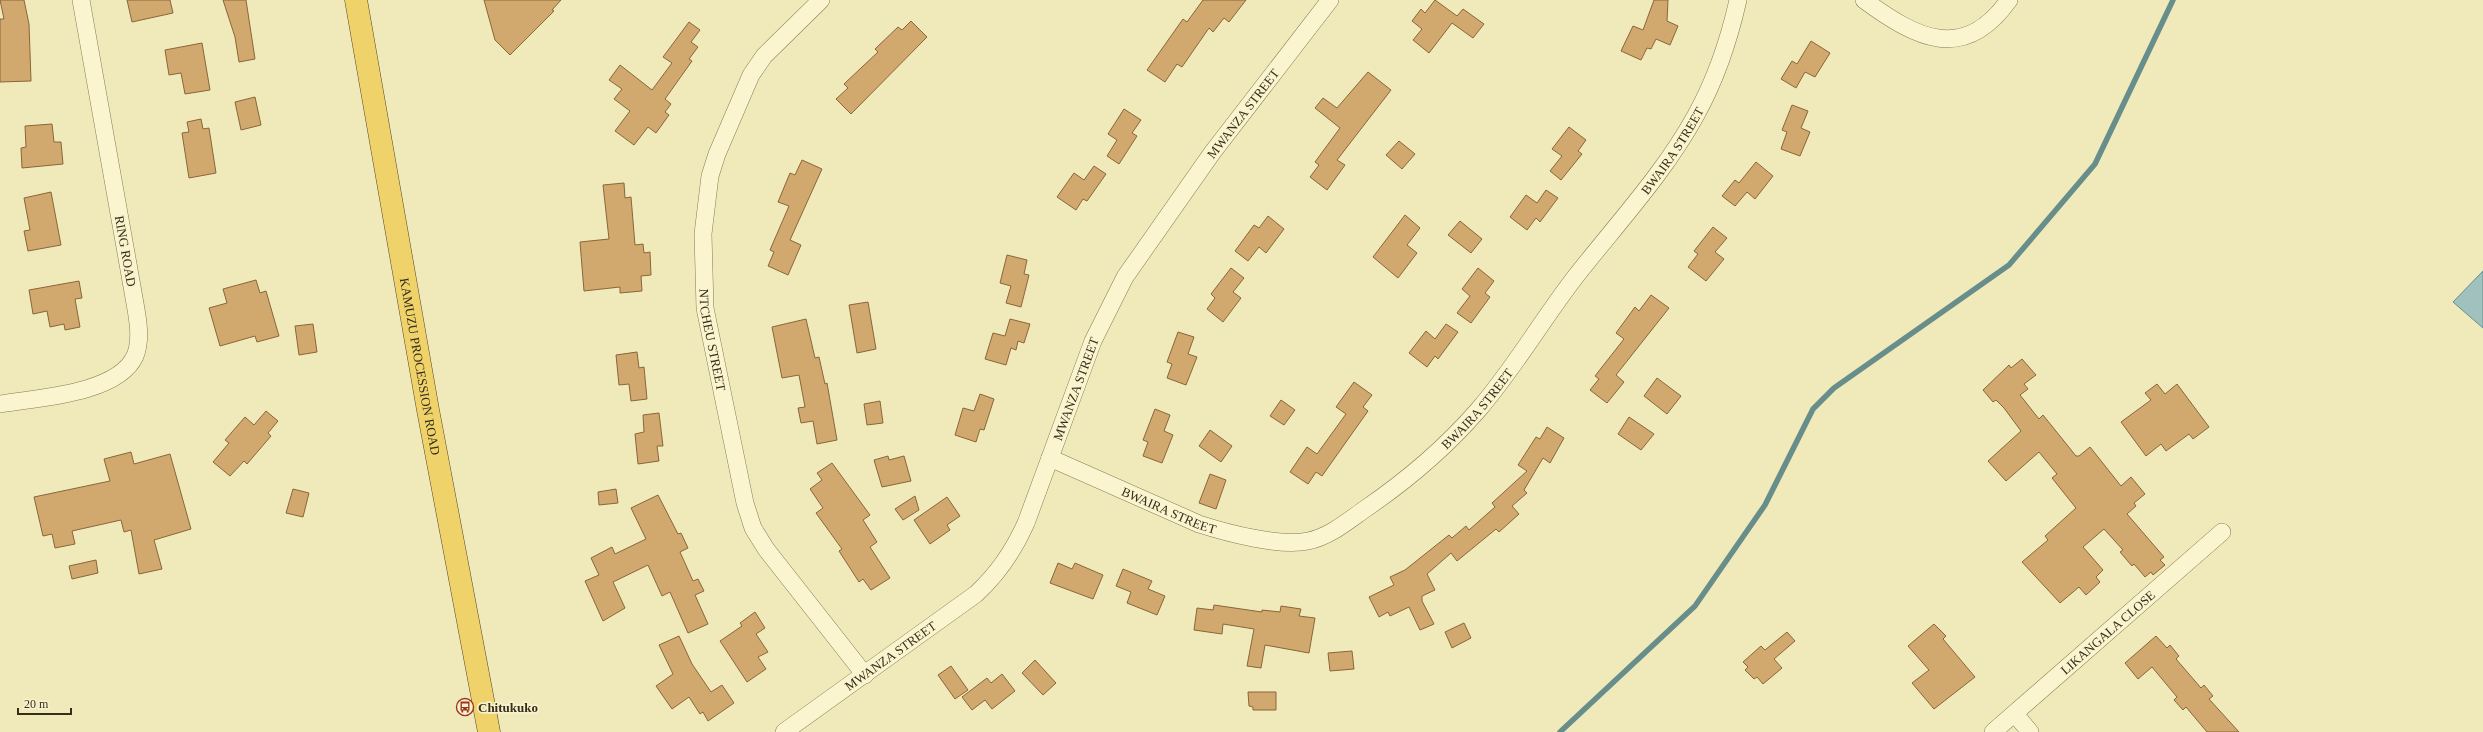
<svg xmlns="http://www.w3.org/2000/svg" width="2483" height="732" viewBox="0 0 2483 732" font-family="'Times New Roman',serif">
<rect width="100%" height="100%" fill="#f0eabb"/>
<path fill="#a0c1bd" stroke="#678e8b" d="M2483,271V328L2453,302Z"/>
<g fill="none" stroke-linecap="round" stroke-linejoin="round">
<path stroke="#678e8b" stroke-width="5.5" d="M1560,732L1695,606L1765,505L1813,409L1834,388L2009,265L2095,164L2173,0"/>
</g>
<g fill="#d1a96e" stroke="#896639">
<path d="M0,0H24L29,24L31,81L0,82V19H4Z"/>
<path d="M127,0H170L173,13L132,22Z"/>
<path d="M223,0H246L255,59L239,62L235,37Z"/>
<path d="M484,0H561L552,10L554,11L510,55L495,40Z"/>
<path d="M1203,0H1246L1229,22L1224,18L1213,32L1209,28L1182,67L1177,64L1165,82L1147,70L1183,19L1187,22Z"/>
<path d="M1435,0L1457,16L1463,9L1484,24L1473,38L1452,23L1429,53L1413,40L1422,29L1412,21L1421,9L1425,13Z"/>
<path d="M1654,0H1668L1667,21L1678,26L1670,45L1656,39L1651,49L1647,48L1641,60L1621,51L1633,26L1643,30Z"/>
<path d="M911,21L927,37L851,114L836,99L848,88L844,84L878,52L875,49L898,27L902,30Z"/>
<path d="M689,22L700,30L691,42L698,47L689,59L692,61L665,99L671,104L665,112L669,115L656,133L648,127L634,145L615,131L630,111L614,99L622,89L609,80L620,65L652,90L672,63L663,57Z"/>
<path d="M1811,41L1830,53L1815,77L1805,72L1796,88L1781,79L1792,61L1797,64Z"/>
<path d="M202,43L210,90L185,94L181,73L169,75L165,50Z"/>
<path d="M1368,72L1391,90L1337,160L1345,165L1327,190L1310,177L1319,165L1315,162L1340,128L1315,108L1323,98L1337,108Z"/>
<path d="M255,97L261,125L241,130L235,102Z"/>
<path d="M1792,105L1808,111L1801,128L1810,132L1800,156L1781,149L1787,132L1782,130Z"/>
<path d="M1124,109L1141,120L1132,133L1137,136L1119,164L1107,156L1117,140L1108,134Z"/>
<path d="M201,119L203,129L209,128L216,173L189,178L182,133L189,132L187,122Z"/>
<path d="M52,124L54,142H61L63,164L22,168L21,148L26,147L25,126Z"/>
<path d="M1569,127L1586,140L1578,151L1582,154L1561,180L1550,171L1562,156L1552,149Z"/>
<path d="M1399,141L1415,154L1402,169L1386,155Z"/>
<path d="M802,160L822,169L790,240L801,245L788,275L768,266L774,252L770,250L789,206L778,202L790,173L795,175Z"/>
<path d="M1756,162L1773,176L1755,199L1747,192L1735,206L1722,196L1735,180L1739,183Z"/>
<path d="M1094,166L1106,174L1087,201L1083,199L1076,210L1057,197L1074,173L1084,180Z"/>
<path d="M624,183L625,198L631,197L635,245L643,244L644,253L650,252L651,275L641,276L642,291L620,293V287L584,291L580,242L609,239L603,185Z"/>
<path d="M1546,190L1558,198L1540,222L1536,218L1527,230L1510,217L1526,195L1537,203Z"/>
<path d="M51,192L61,245L28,251L24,231L30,230L24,198Z"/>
<path d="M1405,215L1420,228L1407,245L1417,253L1398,278L1373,257Z"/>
<path d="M1268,216L1284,229L1266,253L1259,247L1248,261L1235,251L1254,225L1259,228Z"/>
<path d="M1460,221L1482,239L1471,253L1448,235Z"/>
<path d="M1713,227L1727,238L1715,252L1724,259L1706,281L1688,267L1698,254L1694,251Z"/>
<path d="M1007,255L1027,260L1024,274L1029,275L1021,307L1006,303L1011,286L1000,283Z"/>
<path d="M1231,268L1244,278L1233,292L1241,298L1223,322L1207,309L1215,298L1211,294Z"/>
<path d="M1478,268L1494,281L1485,293L1490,297L1471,323L1457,313L1470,296L1462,289Z"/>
<path d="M256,280L260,293L266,291L279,336L257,342L255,336L220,346L209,308L227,303L223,289Z"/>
<path d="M79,281L82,298L75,299L80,327L65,330L64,324L50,327L47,311L33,314L29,290Z"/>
<path d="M1651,295L1669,308L1616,375L1624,382L1607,403L1590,390L1599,379L1595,376L1624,339L1616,333L1635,307L1639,311Z"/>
<path d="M868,302L876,349L857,353L849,305Z"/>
<path d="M806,319L815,358L819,357L825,384L827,383L837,440L817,444L813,421L801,423L798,408L805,407L799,375L782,378L772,327Z"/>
<path d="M1010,319L1030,324L1024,343L1018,341L1016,350L1011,348L1006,365L985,359L993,333L1005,336Z"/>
<path d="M313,324L317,352L299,355L295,326Z"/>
<path d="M1446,324L1458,332L1438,359L1435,356L1427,367L1409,353L1426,331L1435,339Z"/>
<path d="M1178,332L1194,337L1188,354L1197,357L1186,385L1167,378L1172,364L1167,362Z"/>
<path d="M637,352L639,368L644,367L647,399L631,401L629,384L619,385L616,355Z"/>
<path d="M2022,359L2036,375L2024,384L2028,389L2020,395L2039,419L2043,415L2076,456H2079L2090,447L2121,486L2131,477L2145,494L2134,503L2136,506L2127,514L2164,557L2160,560L2165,565L2153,575L2151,572L2145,577L2134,564L2132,566L2120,552L2123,550L2104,529L2083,547L2103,570L2096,577L2100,582L2086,595L2079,587L2060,603L2022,562L2048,540L2045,536L2076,508L2052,478L2057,474L2039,452L2006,481L1988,461L2021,431L2004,408L1996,400L1993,402L1983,390L2009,365L2011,368Z"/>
<path d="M1657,378L1681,396L1667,414L1644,396Z"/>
<path d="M1354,382L1372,395L1363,407L1368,411L1322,476L1316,472L1308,484L1290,472L1307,447L1317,454L1346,414L1336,407Z"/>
<path d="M2157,384L2165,394L2177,384L2209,427L2193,439L2189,434L2166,451L2161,444L2146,456L2121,422L2151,400L2145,393Z"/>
<path d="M980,394L994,399L984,430L980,429L976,442L955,435L963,408L974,411Z"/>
<path d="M1281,400L1295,410L1284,425L1270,416Z"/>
<path d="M880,401L883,423L867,425L864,404Z"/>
<path d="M1155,409L1170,415L1164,431L1173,435L1162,463L1143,456L1148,442L1143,440Z"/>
<path d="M266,411L278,421L268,433L271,436L247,464L244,461L230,476L213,462L229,443L225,440L245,417L254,425Z"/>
<path d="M659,413L663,446H657L659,461L638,464L635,434L644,432L643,415Z"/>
<path d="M1629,417L1654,434L1641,450L1618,434Z"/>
<path d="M1547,427L1564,438L1550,463L1543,458L1524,490L1527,493L1512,506L1519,514L1499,532L1496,529L1457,561L1451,553L1427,574L1435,590L1422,596V601L1434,624L1420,630L1409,607L1390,616L1388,612L1379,617L1369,597L1394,585L1390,577L1405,570L1449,535L1452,538L1466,526L1469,530L1495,507L1492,503L1527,471L1518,465L1536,437L1540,439Z"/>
<path d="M1210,430L1232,446L1221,462L1199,446Z"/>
<path d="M131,452L134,464L170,454L191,529L154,540L162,569L139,574L131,530L124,532L121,520L72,531L75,544L55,548L52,534L43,536L34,497L110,481L104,459Z"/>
<path d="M888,456L889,460L904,456L911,481L882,487L874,460Z"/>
<path d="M832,463L870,515L863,520L877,542L870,547L890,578L871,590L863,579L859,582L839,551L842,549L816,513L823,508L810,489L822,480L817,473Z"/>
<path d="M1210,474L1226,480L1216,509L1199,503Z"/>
<path d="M293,489L309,493L303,517L286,513Z"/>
<path d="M616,489L618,503L599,505L598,492Z"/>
<path d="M658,495L678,534L681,533L688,548L680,552L693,581L698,579L704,591L695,595L708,624L688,633L670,592L662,596L648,565L613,582L625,608L603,621L585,581L599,575L591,558L612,547L615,554L646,539L631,508Z"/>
<path d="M915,496L919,510L903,520L895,509Z"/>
<path d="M947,497L960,516L947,525L950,530L930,544L914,520Z"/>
<path d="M96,560L98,573L72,579L69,566Z"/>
<path d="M1058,563L1072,569L1075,563L1103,575L1093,599L1050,583Z"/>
<path d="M1123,569L1152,581L1148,589L1165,596L1157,615L1127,603L1131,592L1116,586Z"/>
<path d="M1214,605L1262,612V610L1280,612L1281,606L1301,609L1299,616L1315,618L1309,653L1265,645L1261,668L1247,666L1254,629L1223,624L1222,634L1194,630L1197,608L1213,610Z"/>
<path d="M755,612L765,628L756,634L768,652L758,657L766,669L747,682L720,641L742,626L740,623Z"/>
<path d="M1464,623L1471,638L1452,648L1445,632Z"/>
<path d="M1934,624L1946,636L1943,639L1975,677L1934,709L1912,683L1929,670L1908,646Z"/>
<path d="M1787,632L1795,641L1774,659L1782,668L1763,684L1757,677L1754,679L1745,670L1748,667L1743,662L1761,646L1765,650Z"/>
<path d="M679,636L692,664L711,692L722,685L734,703L708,721L703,712L700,714L689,697L672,709L656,686L673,674L659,645Z"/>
<path d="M2156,636L2167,648L2170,645L2179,656L2176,659L2201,688L2204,685L2213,696L2209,699L2239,732H2207L2186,707L2183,710L2174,700L2177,697L2152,667L2138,679L2125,663Z"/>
<path d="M1352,651L1354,669L1330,671L1328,653Z"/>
<path d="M1035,660L1056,683L1043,695L1022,673Z"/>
<path d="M951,666L968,690L955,699L938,675Z"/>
<path d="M1002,674L1015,691L992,709L985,700L972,710L962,697L987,678L991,683Z"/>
<path d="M1248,692H1276V710H1253V707L1249,706Z"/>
</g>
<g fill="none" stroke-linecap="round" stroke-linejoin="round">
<g stroke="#887954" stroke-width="18">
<g id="minor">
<path id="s1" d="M821,0L764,56L751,75L717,154L710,176L703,234L705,308L745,503L753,528L766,549L865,675"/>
<path d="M1864,0C1917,39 1964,63 2009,0"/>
<path d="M0,404C36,398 118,394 135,356C143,337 136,311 133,292L81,0"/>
<path id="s2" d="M1050,458L1199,524C1227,533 1280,547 1308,541C1329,537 1348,521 1365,509C1406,481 1447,446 1479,409C1515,367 1542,320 1576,276C1616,225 1665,172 1696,115C1716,79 1729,40 1738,0"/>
<path d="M2015,714L2030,732"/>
<path id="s3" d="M784,732L976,594C999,573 1014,550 1026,523L1093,341L1125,277L1212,153L1330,0"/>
<path id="s4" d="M1993,732L2222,532"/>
</g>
</g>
<g stroke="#554529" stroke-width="23">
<g id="trunk">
<path id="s5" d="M356,0L428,410L489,732"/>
</g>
</g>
<use href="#minor" stroke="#fbf5cf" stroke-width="17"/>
<use href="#trunk" stroke="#efd26a" stroke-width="22"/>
</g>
<defs>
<g id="bus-ring" transform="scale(0.9)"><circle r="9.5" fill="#f7f2cb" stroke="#9b3521" stroke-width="1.5"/><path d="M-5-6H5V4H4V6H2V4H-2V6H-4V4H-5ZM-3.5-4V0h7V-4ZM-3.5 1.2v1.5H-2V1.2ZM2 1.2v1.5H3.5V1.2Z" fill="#9b3521"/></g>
</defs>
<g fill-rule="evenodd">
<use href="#bus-ring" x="465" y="707"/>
</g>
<g text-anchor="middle" stroke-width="3.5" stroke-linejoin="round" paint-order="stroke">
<g font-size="13" fill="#362d1a" stroke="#f7f2cb">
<text dy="5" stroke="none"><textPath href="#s3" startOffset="791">MWANZA STREET</textPath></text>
<text dy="5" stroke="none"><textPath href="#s2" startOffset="815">BWAIRA STREET</textPath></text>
<text transform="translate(126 251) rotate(80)" y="5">RING ROAD</text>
<text dy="5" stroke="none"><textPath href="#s1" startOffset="377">NTCHEU STREET</textPath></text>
<text dy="5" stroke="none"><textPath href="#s5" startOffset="372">KAMUZU PROCESSION ROAD</textPath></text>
<text dy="5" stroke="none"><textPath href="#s3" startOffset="467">MWANZA STREET</textPath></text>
<text dy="5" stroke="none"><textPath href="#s2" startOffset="491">BWAIRA STREET</textPath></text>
<text dy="5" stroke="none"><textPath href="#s2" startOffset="130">BWAIRA STREET</textPath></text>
<text dy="5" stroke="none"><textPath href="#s4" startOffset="152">LIKANGALA CLOSE</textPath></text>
<text dy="5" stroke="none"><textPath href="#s3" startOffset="131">MWANZA STREET</textPath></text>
</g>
<g font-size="13" font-weight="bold" fill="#362d1a" stroke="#f7f2cb" text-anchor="start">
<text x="478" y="712">Chitukuko</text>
</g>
</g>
<path d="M18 708v6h53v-6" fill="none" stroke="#362d1a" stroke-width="2"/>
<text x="24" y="708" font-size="12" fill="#362d1a" stroke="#f7f2cb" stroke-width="3" paint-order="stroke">20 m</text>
</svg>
